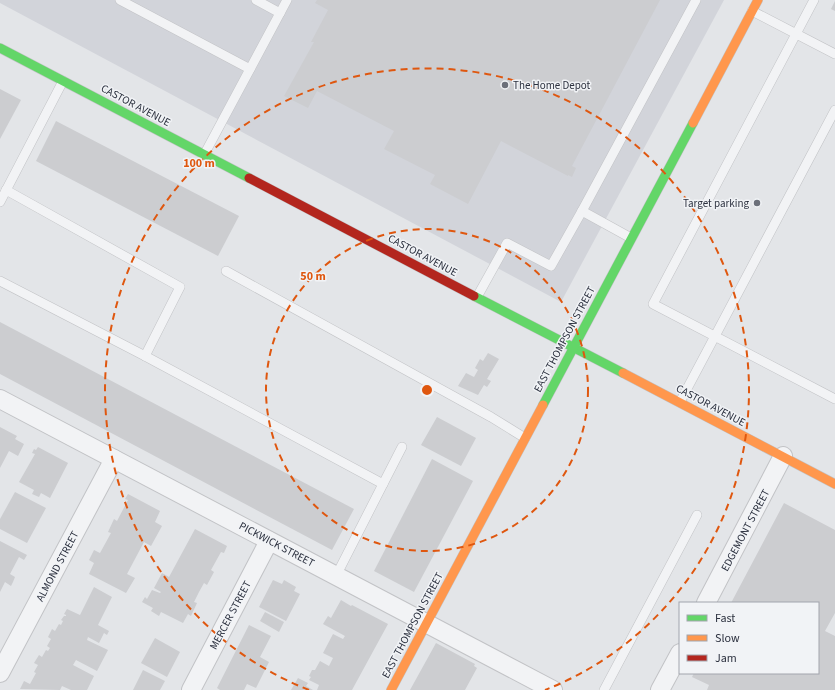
<svg xmlns="http://www.w3.org/2000/svg" width="835" height="690" viewBox="0 0 835 690" font-family="'Source Sans 3',sans-serif">
<rect width="100%" height="100%" fill="#e3e5e8"/>
<path fill="#d2d4da" d="M0,0H724L561,302L0,3Z"/>
<g fill="#cccdd0">
<path d="M317,0H660L572,166L576,168L572,177L568,175V176L501,141L468,204L430,184L435,175L384,149L394,131L317,91L308,108L284,96L314,42H311L328,10L315,3Z"/>
<path d="M835,1V11L831,9Z"/>
<path d="M0,89L21,100L0,139Z"/>
<path d="M56,121L239,216L218,256L36,161Z"/>
<path d="M0,322L354,509L332,550L0,374Z"/>
<path d="M488,353L499,359L487,379L491,381L487,387L484,385L478,395L458,386L466,373L474,377L478,370L475,368L480,359L483,361Z"/>
<path d="M437,417L476,438L461,466L421,445Z"/>
<path d="M0,427L17,436L15,439L24,444L18,456L9,451L0,468Z"/>
<path d="M38,447L68,463L50,498L41,493L39,497L32,494L34,490L19,482L35,454L32,453L34,449L36,450Z"/>
<path d="M432,459L473,481L414,592L374,571Z"/>
<path d="M15,492L46,508L27,543L0,529V519Z"/>
<path d="M128,494L160,511L155,522L162,526L151,546L144,542L127,574L135,578L126,593L89,574L94,563L89,560L94,550L100,553L111,533L108,532L114,519L117,521L128,500L125,499Z"/>
<path d="M784,503L835,530V613L825,631L835,636V690H707L709,685L692,677L694,673H818V603H731Z"/>
<path d="M195,529L227,546L224,553L221,552L211,570L214,572L207,585L204,583L199,592L194,602L197,603L191,616L188,614L183,623L161,612L159,616L151,611L153,608L142,602L145,597L147,599L152,590L160,593L161,592L154,588L162,573L169,577Z"/>
<path d="M0,541L27,555L24,560L19,557L10,574L15,577L13,582L11,586L5,582L0,592Z"/>
<path d="M273,580L282,584L284,580L296,587L294,591L300,594L286,621L259,607Z"/>
<path d="M94,587L112,597L98,625L109,631L107,635L104,633L99,643L88,637L87,640L108,650L97,671L76,660L73,665L94,676L87,690H71L62,686L60,690L20,689L24,681L30,684L36,673L34,672L38,665L34,663L39,655L42,657L46,650L48,651L50,648L47,646L51,639L48,637L52,629L55,631L59,624L61,625L63,621L61,620L64,616H66V615L64,614L67,609L80,615Z"/>
<path d="M341,600L351,606L352,605L388,624L352,690H317L319,685L309,680L311,677L309,676L312,670H315L320,661L329,666L333,658L323,653L333,634L343,639L345,636L323,624L328,616L331,618Z"/>
<path d="M265,612L284,622L279,632L260,621Z"/>
<path d="M249,625L271,636L260,657L269,662L256,688L247,684L244,690H220L217,688Z"/>
<path d="M155,638L180,652L167,677L141,663Z"/>
<path d="M436,643L475,664L474,666L477,668L465,690H410Z"/>
<path d="M143,670L165,681L160,690H133Z"/>
<path d="M298,678L308,683L306,686L313,690H291Z"/>
</g>
<g fill="none" stroke-linecap="round" stroke-linejoin="round">
<g stroke="#c2c3c6" stroke-width="10">
<g id="lane">
<path d="M120,0L250,69"/>
<path d="M256,0L280,13"/>
<path d="M814,0L653,304L835,399"/>
<path d="M752,11L835,54"/>
<path d="M204,155L287,0"/>
<path d="M0,202L63,81"/>
<path d="M631,238L582,211L696,0"/>
<path d="M226,271L491,417L525,438"/>
<path d="M0,281L145,356L180,287L6,190"/>
<path d="M477,297L507,243L551,266L582,211"/>
<path d="M145,356L383,484L336,576"/>
<path d="M680,402L835,110"/>
<path d="M383,484L402,447"/>
<path d="M604,690L697,515"/>
</g>
</g>
<g stroke="#c2c3c6" stroke-width="20">
<g id="street">
<path d="M0,399L553,690"/>
<path d="M706,603L783,456"/>
<path d="M0,673L114,459"/>
<path d="M191,690L269,541"/>
<path d="M660,690L680,653"/>
</g>
</g>
<g stroke="#c2c3c6" stroke-width="10">
<g id="fast">
<path d="M0,48L249,178"/>
<path d="M474,296L623,373"/>
<path d="M543,405L693,123"/>
</g>
</g>
<g stroke="#c2c3c6" stroke-width="10">
<g id="slow">
<path d="M693,123L758,0"/>
<path d="M623,373L835,484"/>
<path d="M391,690L543,405"/>
</g>
</g>
<g stroke="#c2c3c6" stroke-width="10">
<path id="jam" d="M249,178L474,296"/>
</g>
<use href="#lane" stroke="#f2f3f5" stroke-width="9"/>
<use href="#street" stroke="#f2f3f5" stroke-width="18"/>
<use href="#fast" stroke="#63d668" stroke-width="9"/>
<use href="#slow" stroke="#ff974d" stroke-width="9"/>
<use href="#jam" stroke="#b3261e" stroke-width="9"/>
</g>
<g fill="none" stroke="#df570f" stroke-width="2" stroke-dasharray="7 5">
<circle cx="427" cy="390" r="161"/>
<path d="M309 690A322 322 0 1 1 545 690"/>
</g>
<g fill="#6c707a" stroke="#f1f3f6" stroke-width="1.5">
<circle cx="505" cy="85" r="4"/>
<circle cx="757" cy="203" r="4"/>
</g>
<g text-anchor="middle" stroke-width="3" stroke-linejoin="round" paint-order="stroke">
<g font-size="11" fill="#2c313f" stroke="#f1f3f6" text-anchor="start">
<text x="513" y="89">The Home Depot</text>
<text x="749" y="207" text-anchor="end">Target parking</text>
</g>
<g font-size="11" fill="#2c313f" stroke="#f1f3f6">
<text transform="translate(136 105) rotate(28)" y="4">CASTOR AVENUE</text>
<text transform="translate(423 255) rotate(28)" y="4">CASTOR AVENUE</text>
<text transform="translate(564 339) rotate(-62)" y="4">EAST THOMPSON STREET</text>
<text transform="translate(711 405) rotate(28)" y="4">CASTOR AVENUE</text>
<text transform="translate(745 530) rotate(-62)" y="4">EDGEMONT STREET</text>
<text transform="translate(277 544) rotate(28)" y="4">PICKWICK STREET</text>
<text transform="translate(57 566) rotate(-62)" y="4">ALMOND STREET</text>
<text transform="translate(230 615) rotate(-62)" y="4">MERCER STREET</text>
<text transform="translate(412 625) rotate(-62)" y="4">EAST THOMPSON STREET</text>
</g>
</g>
<circle cx="427" cy="390" r="6" fill="#df570f" stroke="#f1f3f6" stroke-width="2"/>
<g font-size="12" text-anchor="middle" font-weight="bold" fill="#df570f" stroke="#f1f3f6" stroke-width="3" stroke-linejoin="round" paint-order="stroke">
<text x="199" y="167">100 m</text>
<text x="313" y="280">50 m</text>
</g>
<rect x="679" y="602" width="140" height="72" fill="#f1f3f6" stroke="#a2a5ad"/>
<rect x="687" y="615" width="20" height="6" fill="#63d668" stroke="#a2a5ad"/>
<text x="715" y="622" font-size="12" fill="#2c313f">Fast</text>
<rect x="687" y="635" width="20" height="6" fill="#ff974d" stroke="#a2a5ad"/>
<text x="715" y="642" font-size="12" fill="#2c313f">Slow</text>
<rect x="687" y="655" width="20" height="6" fill="#b3261e" stroke="#a2a5ad"/>
<text x="715" y="662" font-size="12" fill="#2c313f">Jam</text>
</svg>
